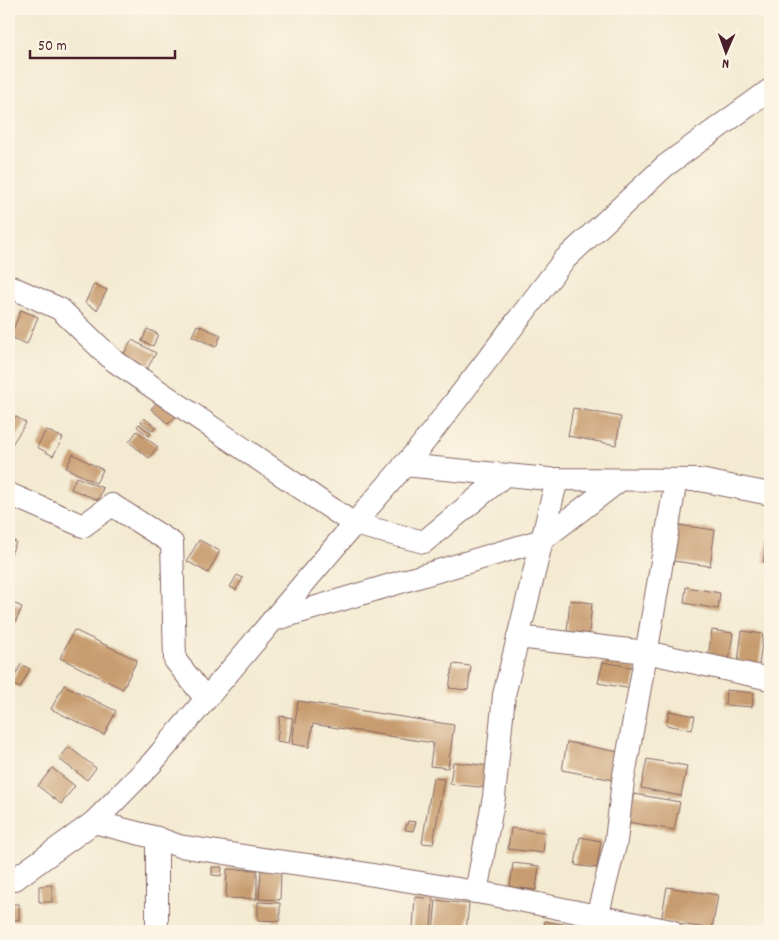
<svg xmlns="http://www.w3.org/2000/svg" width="779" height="940" viewBox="0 0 779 940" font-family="Dekko,sans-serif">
<rect width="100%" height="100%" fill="#fcf5e5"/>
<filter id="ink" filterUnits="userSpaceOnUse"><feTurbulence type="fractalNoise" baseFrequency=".02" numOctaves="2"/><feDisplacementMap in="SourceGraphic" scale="10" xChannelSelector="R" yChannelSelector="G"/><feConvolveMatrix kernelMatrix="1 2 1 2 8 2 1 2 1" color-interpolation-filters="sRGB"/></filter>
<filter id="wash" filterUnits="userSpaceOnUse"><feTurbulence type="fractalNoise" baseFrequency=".0096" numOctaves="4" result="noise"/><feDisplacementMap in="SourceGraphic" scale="20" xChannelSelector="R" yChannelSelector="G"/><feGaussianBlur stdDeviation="1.12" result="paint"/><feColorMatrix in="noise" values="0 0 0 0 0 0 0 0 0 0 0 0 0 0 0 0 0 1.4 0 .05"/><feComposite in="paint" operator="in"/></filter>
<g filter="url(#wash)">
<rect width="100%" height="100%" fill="#f3ead1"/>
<g id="blocks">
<g fill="#c79c70">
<path d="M94,284L107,290L97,310L85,303Z"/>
<path d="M9,304L13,306L9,317Z"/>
<path d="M21,310L38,317L27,344L10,337Z"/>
<path d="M197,325L221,335L216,347L192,336Z"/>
<path d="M147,329L158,334L153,346L142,341Z"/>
<path d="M132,340L156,353L147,369L123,355Z"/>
<path d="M160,399L177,415L168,424L151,409Z"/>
<path d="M573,408L621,417L616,445L568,436Z"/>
<path d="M15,416L26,423L12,444L9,442V427Z"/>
<path d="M144,418L156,427L153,431L141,422Z"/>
<path d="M139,424L151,433L149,436L137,427Z"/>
<path d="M46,430L63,438L53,456L37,447Z"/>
<path d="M137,431L158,447L149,458L129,442Z"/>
<path d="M73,454L103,470L96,483L66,468Z"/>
<path d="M76,477L103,488L98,500L71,489Z"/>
<path d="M678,525L715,530L710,566L673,561Z"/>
<path d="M9,539L16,542L9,559Z"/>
<path d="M767,539H770V563L763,562Z"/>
<path d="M199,540L220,551L208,573L187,561Z"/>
<path d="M237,575L243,578L236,590L230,587Z"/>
<path d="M686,587L720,593L718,609L684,603Z"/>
<path d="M570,600L592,603L589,634L567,631Z"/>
<path d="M13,603L22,607L13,628L9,626V612Z"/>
<path d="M74,630L137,660L123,689L60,658Z"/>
<path d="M712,630L733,633L729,661L708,658Z"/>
<path d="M742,631L763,634L759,665L738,661Z"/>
<path d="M603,662L636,668L632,689L598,683Z"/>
<path d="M21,664L30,669L20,688L11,684Z"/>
<path d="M453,664L471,666L468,690L449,688Z"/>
<path d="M64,685L116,711L104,735L51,709Z"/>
<path d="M726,690L754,693L752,707L725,705Z"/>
<path d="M298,701L454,725L448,768L430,766L433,743L313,724L309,747L292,744Z"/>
<path d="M669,711L695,716L692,730L666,725Z"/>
<path d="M280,716L293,718L289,743L277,741Z"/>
<path d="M567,742L619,752L614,780L562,770Z"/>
<path d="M69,747L96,768L87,780L59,759Z"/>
<path d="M647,759L687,766L681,796L641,788Z"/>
<path d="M453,762L491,766L489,788L450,784Z"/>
<path d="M52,768L75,786L61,804L38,786Z"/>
<path d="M433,778L444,779L433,844L422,843Z"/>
<path d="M634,794L680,802L674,830L628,822Z"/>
<path d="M408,821L416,822L413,831L405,830Z"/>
<path d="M511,828L545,832L543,853L508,849Z"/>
<path d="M580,837L601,841L597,868L575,865Z"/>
<path d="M513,863L539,866L536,890L510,887Z"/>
<path d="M212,867H222L221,876L212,875Z"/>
<path d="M227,869L257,870V899L226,898Z"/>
<path d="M261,870L281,872L280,900L259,899Z"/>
<path d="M52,885V902H39V886Z"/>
<path d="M667,887L718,895L712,929L661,921Z"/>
<path d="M415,897L433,899L431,930L413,929Z"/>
<path d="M436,900L469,904L466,931H433Z"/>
<path d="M258,902L280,903V921L258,920Z"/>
<rect x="9" y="904" width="10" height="16"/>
<path d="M545,921L589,929L588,931H543Z"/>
<path d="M259,926H279L278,931H259Z"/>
<path d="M389,929L411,930V931H389Z"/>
</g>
</g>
</g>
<g filter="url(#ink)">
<use href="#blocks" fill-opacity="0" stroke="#856665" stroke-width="1"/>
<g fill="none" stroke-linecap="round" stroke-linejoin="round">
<g stroke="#856665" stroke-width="24">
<g id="street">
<path d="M9,286L60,309L113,360L354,524L424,542L505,475"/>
<path d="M404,465L548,479L700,480L770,494"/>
<path d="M9,494L83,526L112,505L172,543L175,660L206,699"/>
<path d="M273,620L542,540L620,480"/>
<path d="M518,637L646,652L770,679"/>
<path d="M94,822L157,838L179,846L263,859L337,869L494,895L671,931"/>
<path d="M157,838V931"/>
<path d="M9,881L15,879L94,822L152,763L354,524L421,446L564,260L665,166L770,90"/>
<path d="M476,892L494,797L504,695L557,479"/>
<path d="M597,917L616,841L623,781L649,637L676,480"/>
</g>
</g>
<use href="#street" stroke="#fff" stroke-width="22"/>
</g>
</g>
<rect width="779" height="940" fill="none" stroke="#fcf5e5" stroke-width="30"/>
<g transform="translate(726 52) rotate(182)" stroke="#fcf5e5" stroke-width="4" paint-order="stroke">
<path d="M0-4L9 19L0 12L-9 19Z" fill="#4a1f2b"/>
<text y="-8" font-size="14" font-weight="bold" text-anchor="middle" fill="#4a1f2b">N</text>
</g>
<path d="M30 50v8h145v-8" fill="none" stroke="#4a1f2b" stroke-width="2.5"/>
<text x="38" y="50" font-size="15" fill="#4a1f2b" stroke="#fcf5e5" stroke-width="4" paint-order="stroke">50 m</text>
</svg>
